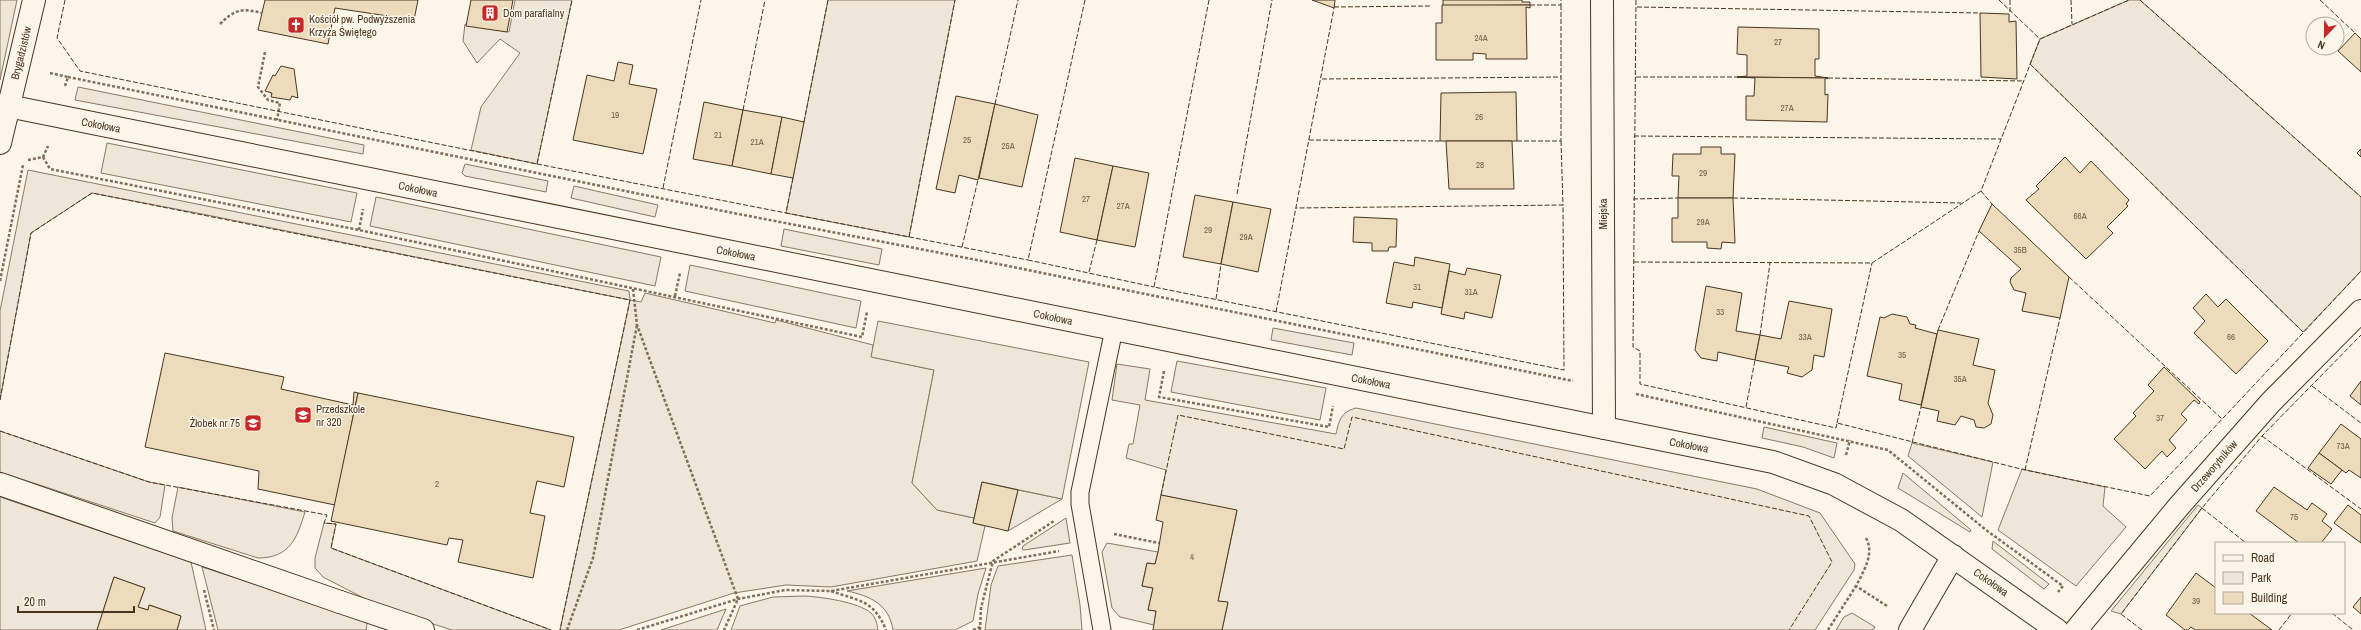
<svg xmlns="http://www.w3.org/2000/svg" width="2361" height="630" viewBox="0 0 2361 630" font-family="'Archivo Narrow',sans-serif">
<rect width="100%" height="100%" fill="#fbf6e9"/>
<g fill="#ede6d9" stroke="#887966">
<path d="M0,0H17L0,80Z"/>
<path d="M515,0H572L537,164L471,150L481,107L520,53L500,39L477,63L463,41L465,24L509,32Z"/>
<path d="M828,0H955L909,237L786,213Z"/>
<path d="M2129,0H2140L2361,197V271L2303,332L2030,64L2040,39Z"/>
<path d="M78,87L364,145L363,154L75,100Z"/>
<path d="M465,164L548,181L546,192L465,176L462,173Z"/>
<path d="M28,170L629,291L630,300L641,302L645,293L775,323L776,320L873,345L872,357L934,370L912,483L937,510L974,518L973,523L985,526L977,561L831,587L786,585L734,593L619,630H560L630,300L202,214L92,193L31,233L0,400V311Z"/>
<path d="M574,186L658,205L655,217L571,198Z"/>
<path d="M784,229L882,249L879,265L781,246Z"/>
<path d="M1273,328L1354,343L1352,355L1271,340Z"/>
<path d="M1117,364L1150,369L1145,400L1336,434C1339,420 1341,412 1356,408L1757,489L1820,513L1855,564L1854,570L1815,630H1222L1228,603L1218,601L1237,511L1161,495L1166,470L1126,458L1129,444H1133L1140,405L1112,400Z"/>
<path d="M1764,427L1837,443L1834,458L1803,447L1762,438Z"/>
<path d="M0,431L149,482L165,485L160,517L155,523L0,472Z"/>
<path d="M1912,443L1993,462L1982,517L1908,456Z"/>
<path d="M2022,469L2105,487L2103,506L2126,527L2076,586L1998,530Z"/>
<path d="M1903,473L1971,530L1970,532L1898,488Z"/>
<path d="M178,487L305,512C297,538 290,558 258,558L173,531L172,518Z"/>
<path d="M1018,490L1062,499L1008,531Z"/>
<path d="M0,497L191,562L206,630H177L181,616L150,605L148,610L138,607L145,588L114,577L97,630H0Z"/>
<path d="M2198,505L2202,508L2121,614L2111,611Z"/>
<path d="M1066,518L1070,543L1024,550L1022,549L1023,546Z"/>
<path d="M324,523L336,524L331,548L551,630H452L383,608L323,577L315,568V558Z"/>
<path d="M1993,541L2049,584L2044,589L1992,549Z"/>
<path d="M1107,543L1158,552L1155,564L1147,563L1142,586L1153,588L1148,610L1156,611L1154,625L1120,617L1112,608L1102,552Z"/>
<path d="M1072,555L1080,605L1082,630H985L991,585L998,566Z"/>
<path d="M202,567L363,619L367,624L366,630H218Z"/>
<path d="M986,568L978,594L973,621L955,630H893C889,604 870,596 847,591Z"/>
<path d="M805,596C822,597 858,602 871,613C876,618 877,624 878,630H731L740,606L773,597Z"/>
<path d="M726,609L717,630H661Z"/>
<path d="M1852,613L1875,627L1873,630H1836L1844,617Z"/>
</g>
<g fill="#ede7d9" stroke="#887966">
<path d="M107,143L357,193L351,222L101,173Z"/>
<path d="M376,197L661,257L655,286L370,226Z"/>
<path d="M690,265L861,301L856,328L685,291Z"/>
<path d="M878,321L1089,362L1062,499L982,482L974,518L937,510L912,483L934,370L871,357Z"/>
<path d="M1177,361L1326,388L1320,420L1171,392Z"/>
</g>
<g fill="#ecdcbc" stroke="#4a3520">
<path d="M265,0H418L414,20L335,8L328,44L258,30Z"/>
<path d="M471,0H513L507,32L466,26Z"/>
<path d="M1312,0H1335L1334,8Z"/>
<path d="M1443,0H1522V2H1530V5L1443,6Z"/>
<path d="M1442,5H1530V8L1526,7L1527,59H1486V54L1473,53V60H1436V23H1442Z"/>
<path d="M1980,13L2009,14V22L2016,21L2017,79L1981,77Z"/>
<path d="M1738,27L1819,29V59H1815V76L1828,78L1737,77L1747,76V55L1737,54Z"/>
<path d="M2355,33L2361,39V72L2338,51Z"/>
<path d="M618,62L633,65L629,84L657,89L643,154L573,140L587,75L614,81Z"/>
<path d="M281,66L294,69L298,98L292,96L290,100L271,97L272,93L265,91L273,75L275,76Z"/>
<path d="M1737,77L1828,78L1825,79V95L1828,94L1827,122L1746,120V96H1754L1755,78Z"/>
<path d="M1516,92L1517,141H1440L1441,93Z"/>
<path d="M956,96L995,104L978,180L959,175L955,193L936,189Z"/>
<path d="M704,102L743,110L732,166L693,159Z"/>
<path d="M995,104L1038,115L1022,187L979,178Z"/>
<path d="M743,110L782,117L771,174L732,166Z"/>
<path d="M782,117L804,122L793,178L771,174Z"/>
<path d="M1446,141H1512L1514,189H1449Z"/>
<path d="M1701,147H1721V154H1735L1733,198H1678L1679,176H1672L1673,154H1701Z"/>
<path d="M2361,149V157L2357,153Z"/>
<path d="M2065,157L2080,173L2091,161L2129,200L2126,204L2128,206L2107,227L2113,233L2086,259L2026,200L2039,189L2036,186Z"/>
<path d="M1075,158L1113,166L1097,240L1060,232Z"/>
<path d="M1113,166L1149,173L1135,247L1097,240Z"/>
<path d="M1195,195L1233,202L1221,264L1183,257Z"/>
<path d="M1678,198H1733L1735,243L1722,242L1721,249L1707,248V242H1672V218H1678Z"/>
<path d="M1233,202L1271,209L1258,272L1221,264Z"/>
<path d="M1992,204L2069,277L2060,318L2022,311L2026,293L2014,290L2010,282L2011,278L2021,269L1979,231Z"/>
<path d="M1354,217L1397,219L1396,247H1389L1388,251H1372V243L1353,242Z"/>
<path d="M1415,257L1450,264L1442,308L1413,302L1412,308L1386,303L1394,262L1414,266Z"/>
<path d="M1467,268L1501,275L1492,318L1465,312L1464,319L1441,314L1449,271L1465,275Z"/>
<path d="M1706,286L1742,293L1736,331L1760,335L1755,360L1718,352L1717,361L1701,358L1695,350Z"/>
<path d="M2206,294L2218,307L2226,299L2268,341L2236,374L2194,333L2205,321L2193,308Z"/>
<path d="M1789,301L1832,309L1824,357L1814,355L1812,370L1802,377L1787,373L1789,367L1755,360L1760,335L1781,339Z"/>
<path d="M1892,314L1907,317L1910,324L1916,325L1915,328L1937,334L1921,405L1899,400L1902,384L1867,376L1880,317L1884,318Z"/>
<path d="M1938,330L1979,339L1973,365L1995,370L1988,403L1993,415L1991,424L1984,428L1976,427L1974,420L1961,416L1955,425L1937,421L1939,411L1921,407Z"/>
<path d="M165,353L284,377L281,389L353,405L354,392L358,393L335,505L258,489L259,471L145,447Z"/>
<path d="M2164,367L2200,402L2199,404L2194,400L2181,414L2187,420L2169,440L2176,448L2167,457L2162,451L2145,469L2114,439L2136,416L2133,413L2154,391L2148,385Z"/>
<path d="M2361,381V405L2350,396Z"/>
<path d="M358,393L574,437L564,487L537,481L530,513L545,516L533,578L458,562L463,540L449,538L447,545L331,521Z"/>
<path d="M2341,424L2361,439V478L2349,470L2346,473L2319,453Z"/>
<path d="M2319,453L2342,470L2331,484L2308,468Z"/>
<path d="M982,482L1018,490L1008,531L973,523Z"/>
<path d="M2274,487L2307,510L2312,503L2327,514L2322,521L2332,529L2321,543H2299L2256,511Z"/>
<path d="M1161,495L1237,510L1218,601L1228,602L1222,630H1153L1156,611L1148,610L1153,588L1142,586L1147,563L1155,564L1158,552L1163,522L1156,520Z"/>
<path d="M2348,505L2361,515V543L2334,523Z"/>
<path d="M2196,573L2216,588V613H2249L2272,630H2195L2191,627L2188,630H2185L2166,615Z"/>
<path d="M114,577L145,588L138,607L148,610L149,605L181,616L177,630H97Z"/>
<path d="M2361,597V614L2353,607Z"/>
</g>
<g fill="none" stroke-linecap="round" stroke-linejoin="round">
<g stroke="#4a3520" stroke-width="19">
<path id="service" d="M1102,630L1080,504V492L1114,329"/>
</g>
<g stroke="#4a3520" stroke-width="24">
<path id="pedestrian" d="M340,602L423,630"/>
</g>
<g stroke="#4a3520" stroke-width="24">
<g id="minor">
<path d="M1602,0L1604,428"/>
<path d="M8,106L1773,462L1834,484L1901,520L2057,630"/>
<path d="M0,143L34,0"/>
<path d="M0,484L340,602"/>
<path d="M1910,630L1953,556"/>
<path d="M2076,630L2180,505L2271,402L2361,311"/>
</g>
</g>
<g stroke="#7f6f5c" stroke-width="2.5" stroke-dasharray="3 2" stroke-linecap="butt">
<path d="M220,24C235,9 242,8 262,13"/>
<path d="M265,52L258,87L268,100L280,103L277,120"/>
<path d="M50,73L68,77L65,86"/>
<path d="M68,77L723,211L1008,266L1573,381"/>
<path d="M43,157L50,169L359,230L862,337L867,312"/>
<path d="M28,160L43,157L48,146"/>
<path d="M359,230L363,209"/>
<path d="M0,281L23,165"/>
<path d="M633,289L637,325L738,599L724,630"/>
<path d="M675,296L680,273"/>
<path d="M1164,371L1159,397L1329,427L1333,406"/>
<path d="M1636,394L1888,450L1986,530L2063,586L2058,592"/>
<path d="M1846,455L1850,440"/>
<path d="M1114,534L1159,543"/>
<path d="M1866,538C1875,554 1863,572 1856,586L1887,606"/>
<path d="M204,590L214,630"/>
<path d="M831,591C859,601 874,600 886,630"/>
<path d="M567,630L593,558L637,325"/>
<path d="M637,630L738,599L785,590L831,591L1059,551"/>
<path d="M973,630L980,627"/>
<path d="M980,630L981,608L993,561L1054,521"/>
<path d="M1828,630L1856,586"/>
</g>
<use href="#service" stroke="#fbf6e9" stroke-width="17"/>
<use href="#pedestrian" stroke="#fbf6e9" stroke-width="22"/>
<use href="#minor" stroke="#fbf6e9" stroke-width="22"/>
<g stroke="#4a3520" stroke-width="1" stroke-dasharray="5 2" stroke-linecap="butt">
<path d="M65,0L57,38L80,71L537,164L572,0"/>
<path d="M1085,0L1028,260L1154,287"/>
<path d="M1209,0L1154,287L1564,370L1563,205L1296,208"/>
<path d="M1636,0L1633,347L1640,351V384L1836,428L1837,423L2025,470L2150,496L2361,271"/>
<path d="M1999,0L2040,39"/>
<path d="M2071,0L2072,24"/>
<path d="M2140,0L2361,197"/>
<path d="M2320,0L2355,33"/>
<path d="M1530,5H1561V0"/>
<path d="M1334,7L1431,6"/>
<path d="M1637,7L1980,13"/>
<path d="M2010,12V0"/>
<path d="M2030,64L2303,332"/>
<path d="M1636,77H1737"/>
<path d="M1828,78L2024,81"/>
<path d="M1322,79L1561,77"/>
<path d="M995,104L1018,0"/>
<path d="M743,110L765,0"/>
<path d="M804,122L828,0"/>
<path d="M1634,136L2001,139"/>
<path d="M1309,140L1440,141"/>
<path d="M1517,141H1561V5"/>
<path d="M1561,141L1563,205"/>
<path d="M537,164L786,213"/>
<path d="M793,178L786,213L1028,260"/>
<path d="M663,188L701,0"/>
<path d="M1981,191L1992,204"/>
<path d="M1237,194L1272,0"/>
<path d="M1733,198L1961,203"/>
<path d="M1633,199L1678,198"/>
<path d="M909,237L955,0"/>
<path d="M962,247L978,180"/>
<path d="M1634,262L1872,263L1981,191L2040,39L2129,0"/>
<path d="M1089,272L1097,240"/>
<path d="M2069,277L2222,419"/>
<path d="M1216,299L1221,264"/>
<path d="M1276,312L1334,8"/>
<path d="M1938,330L1979,231"/>
<path d="M1760,335L1770,263"/>
<path d="M2312,386L2361,423"/>
<path d="M0,400L31,233L92,193L630,300L560,630"/>
<path d="M1746,407L1755,360"/>
<path d="M1837,423L1872,263"/>
<path d="M0,431L149,482L327,515L324,523L336,524L331,548L551,630"/>
<path d="M2262,436L2361,509"/>
<path d="M1912,443L1921,407"/>
<path d="M2025,470L2060,318"/>
<path d="M1161,495L1178,415L1344,449L1352,417L1809,516L1832,562L1789,630"/>
<path d="M2202,508L2246,543"/>
<path d="M2332,613L2353,630"/>
<path d="M2142,630L2121,614L2202,508L2262,436L2361,335"/>
<path d="M2279,630L2292,613"/>
</g>
</g>
<defs>
<g id="building-square" transform="scale(0.9)"><rect x="-9" y="-9" width="18" height="18" rx="4" fill="#c62828" stroke="#fbf6e9"/><path d="M-4-6H4V6H1V3H-1V6H-4ZM-2.5-4.3h1.7v1.8h-1.7ZM.8-4.3h1.7v1.8H.8ZM-2.5-1h1.7V.8h-1.7ZM.8-1h1.7V.8H.8Z" fill="#fff"/></g>
<g id="church-square" transform="scale(0.9)"><rect x="-9" y="-9" width="18" height="18" rx="4" fill="#c62828" stroke="#fbf6e9"/><path d="M-1.2-6h2.4v3.5h3.3v2.4h-3.3V6h-2.4V-.1h-3.3v-2.4h3.3Z" fill="#fff"/></g>
<g id="school-square" transform="scale(0.9)"><rect x="-9" y="-9" width="18" height="18" rx="4" fill="#c62828" stroke="#fbf6e9"/><path d="M0-5L7-2L0 1L-7-2ZM-4 1L0 2.5L4 1V4Q0 6-4 4Z" fill="#fff"/></g>
</defs>
<g fill-rule="evenodd">
<use href="#building-square" x="490" y="13"/>
<use href="#church-square" x="296" y="25"/>
<use href="#school-square" x="303" y="415"/>
<use href="#school-square" x="253" y="423"/>
</g>
<g text-anchor="middle" stroke-width="3" stroke-linejoin="round" paint-order="stroke">
<g font-size="9" fill="#725f47">
<text x="1481" y="41">24A</text>
<text x="1778" y="45">27</text>
<text x="1787" y="111">27A</text>
<text x="615" y="118">19</text>
<text x="1479" y="120">26</text>
<text x="718" y="138">21</text>
<text x="967" y="143">25</text>
<text x="757" y="145">21A</text>
<text x="1008" y="149">25A</text>
<text x="1480" y="168">28</text>
<text x="1703" y="176">29</text>
<text x="1086" y="202">27</text>
<text x="1123" y="209">27A</text>
<text x="2080" y="219">66A</text>
<text x="1703" y="225">29A</text>
<text x="1208" y="233">29</text>
<text x="1246" y="240">29A</text>
<text x="2020" y="253">35B</text>
<text x="1417" y="290">31</text>
<text x="1471" y="295">31A</text>
<text x="1720" y="315">33</text>
<text x="1805" y="340">33A</text>
<text x="2231" y="340">66</text>
<text x="1902" y="358">35</text>
<text x="1960" y="382">35A</text>
<text x="2160" y="421">37</text>
<text x="2343" y="449">73A</text>
<text x="437" y="487">2</text>
<text x="2294" y="520">75</text>
<text x="1192" y="560">4</text>
<text x="2196" y="604">39</text>
</g>
<g font-size="11" fill="#4a3520" stroke="#fbf6e9" text-anchor="start">
<text x="503" y="17">Dom parafialny</text>
<text x="309" y="23">Kościół pw. Podwyższenia<tspan x="309" dy="13">Krzyża Świętego</tspan></text>
<text x="316" y="413">Przedszkole<tspan x="316" dy="13">nr 320</tspan></text>
<text x="240" y="427" text-anchor="end">Żłobek nr 75</text>
</g>
<g font-size="11" fill="#4a3520" stroke="#fbf6e9">
<text transform="translate(21 53) rotate(-76)" y="4">Brygadzistów</text>
<text transform="translate(101 125) rotate(11)" y="4">Cokołowa</text>
<text transform="translate(418 189) rotate(12)" y="4">Cokołowa</text>
<text transform="translate(1603 214) rotate(-90)" y="4">Miejska</text>
<text transform="translate(736 253) rotate(11)" y="4">Cokołowa</text>
<text transform="translate(1053 317) rotate(12)" y="4">Cokołowa</text>
<text transform="translate(1371 381) rotate(11)" y="4">Cokołowa</text>
<text transform="translate(1689 445) rotate(11)" y="4">Cokołowa</text>
<text transform="translate(2214 466) rotate(-49)" y="4">Drzeworytników</text>
<text transform="translate(1991 582) rotate(35)" y="4">Cokołowa</text>
</g>
</g>
<rect x="2215" y="542" width="130" height="72" fill="#fbf6e9" stroke="#b4a999"/>
<rect x="2223" y="555" width="20" height="6" fill="#fbf6e9" stroke="#b4a999"/>
<text x="2251" y="562" font-size="12" fill="#4a3520">Road</text>
<rect x="2223" y="572" width="20" height="12" fill="#ede6d9" stroke="#b4a999"/>
<text x="2251" y="582" font-size="12" fill="#4a3520">Park</text>
<rect x="2223" y="592" width="20" height="12" fill="#ecdcbc" stroke="#b4a999"/>
<text x="2251" y="602" font-size="12" fill="#4a3520">Building</text>
<g transform="translate(2325 36) rotate(202)"><circle r="19" fill="#fbf6e9" stroke="#b4a999"/>
<path d="M0-3L7 15L0 10L-7 15Z" fill="#c62828"/>
<text y="-6" font-size="11" font-weight="bold" text-anchor="middle" fill="#4a3520">N</text>
</g>
<path d="M18 606v6h116v-6" fill="none" stroke="#4a3520" stroke-width="2"/>
<text x="24" y="606" font-size="12" fill="#4a3520" stroke="#fbf6e9" stroke-width="3" paint-order="stroke">20 m</text>
</svg>
